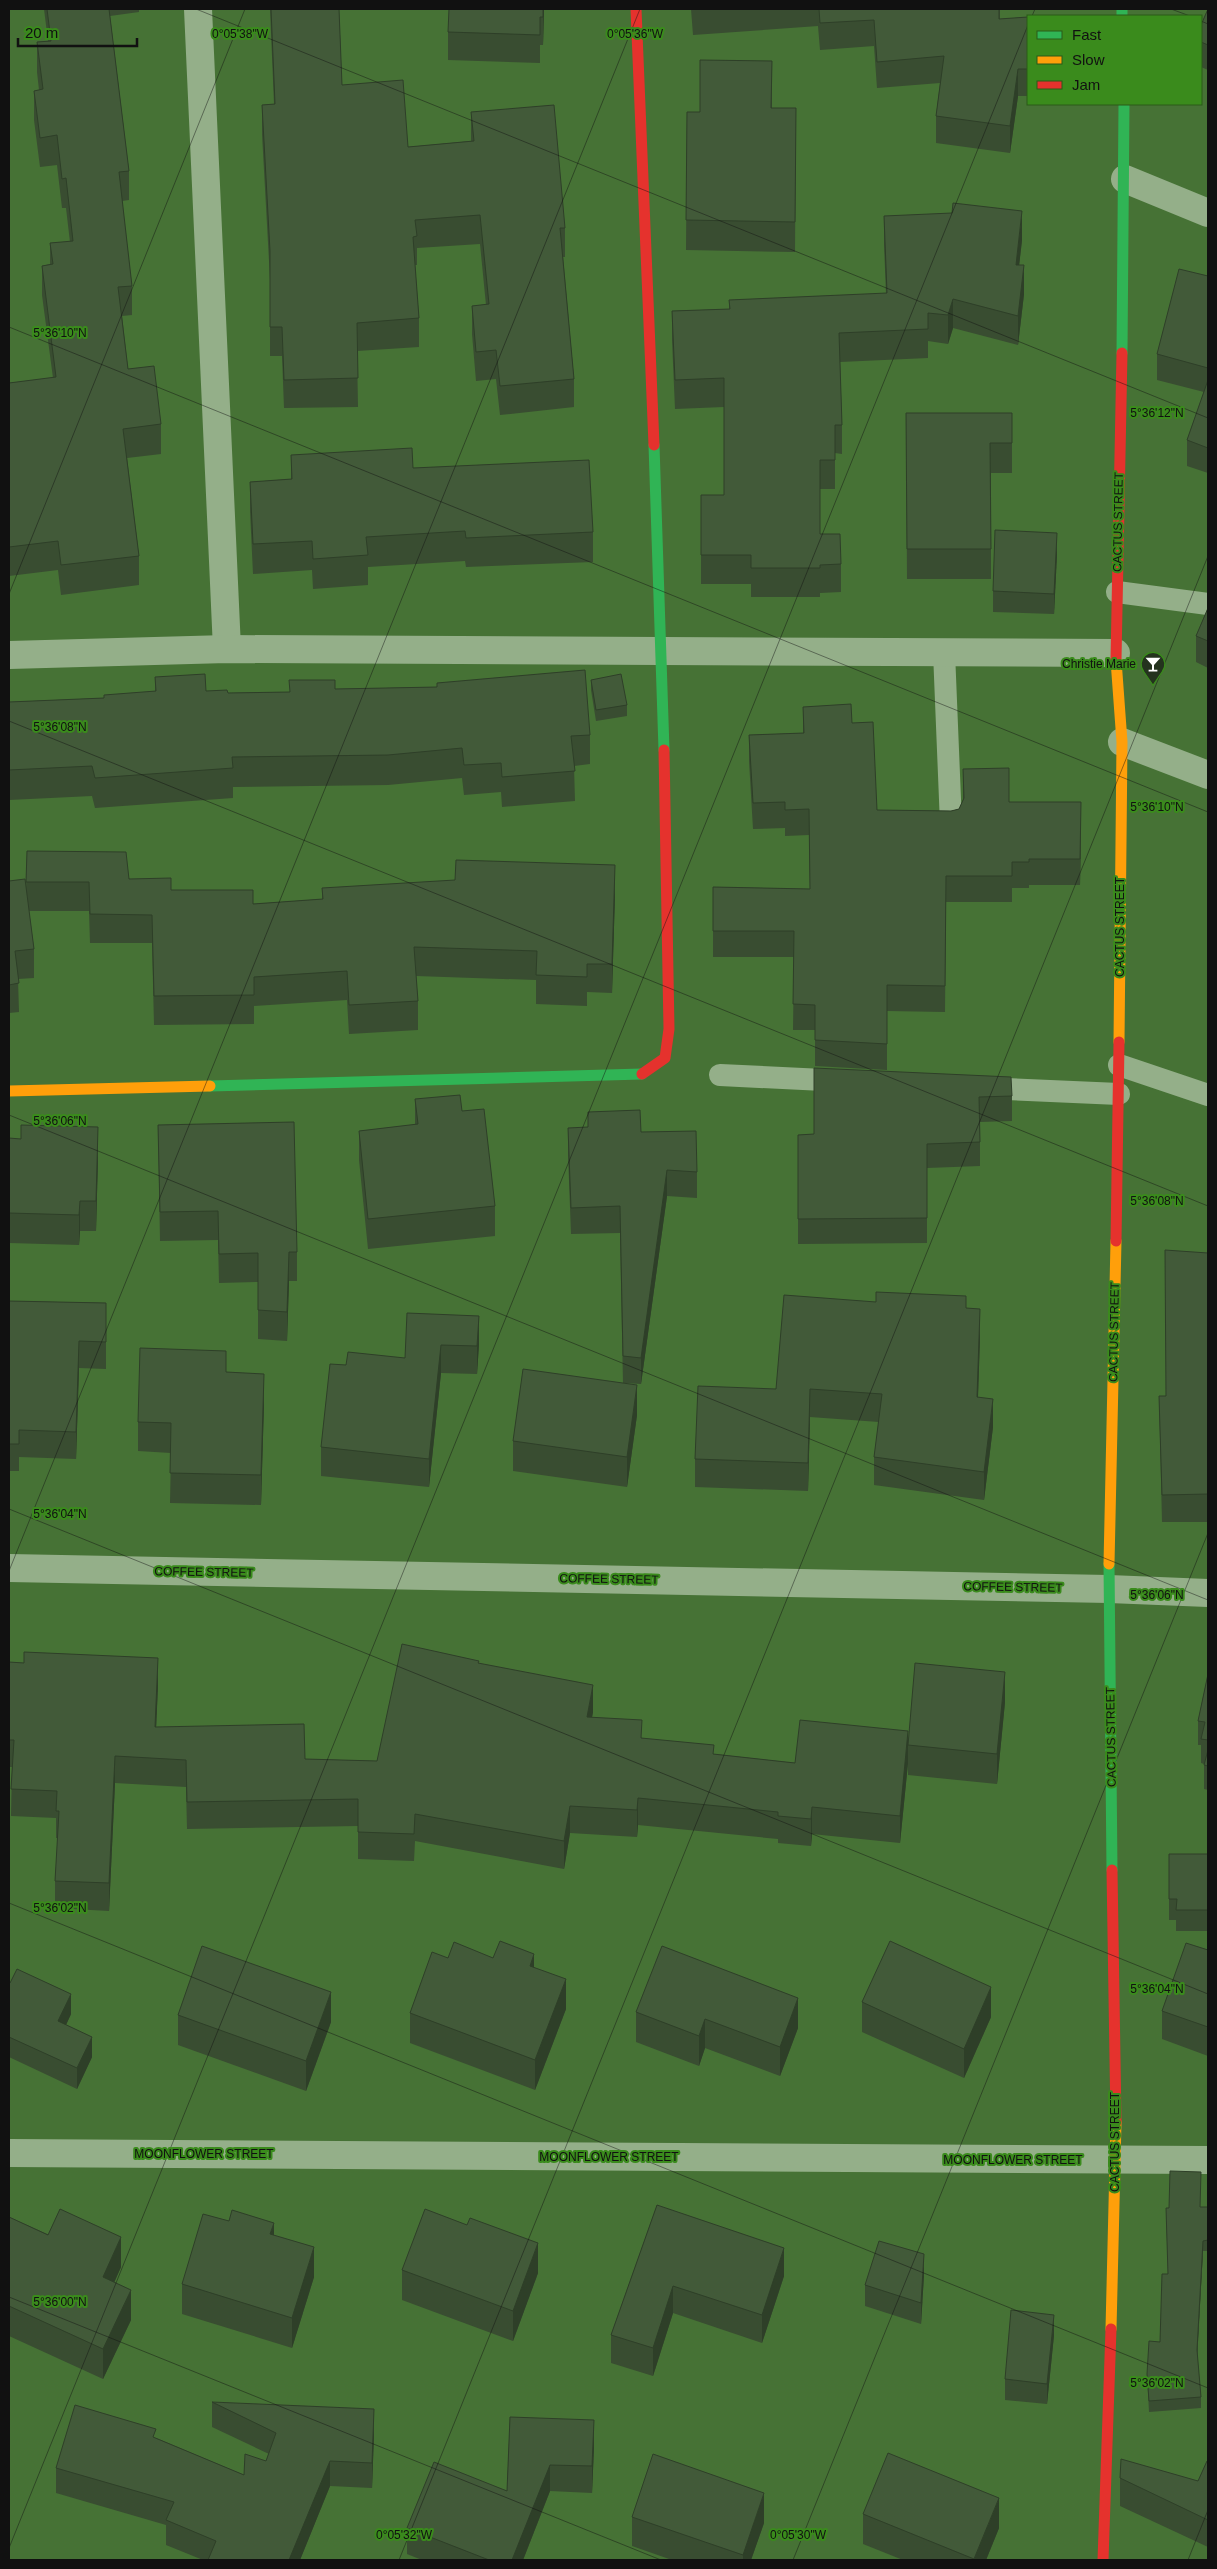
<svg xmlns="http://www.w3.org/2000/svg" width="1217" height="2569" viewBox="0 0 1217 2569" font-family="Arial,sans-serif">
<rect width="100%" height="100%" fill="#467235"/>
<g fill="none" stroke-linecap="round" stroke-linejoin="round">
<g stroke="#94af89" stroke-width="22">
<path d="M1117,592L1208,604"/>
<path d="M944,652L951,824"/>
<path d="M1119,1065L1208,1095"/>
<path d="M720,1075L844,1081"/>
<path d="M981,1088L1119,1094"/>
</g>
<g stroke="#94af89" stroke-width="28">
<path d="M198,9L227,649"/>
<path d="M1125,179L1208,213"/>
<path d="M9,655L227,649L1116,653"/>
<path d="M1122,742L1208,775"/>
<path d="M9,1568L1109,1589L1208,1593"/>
<path d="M9,2153L1208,2160"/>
</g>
<g stroke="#30b455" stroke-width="11">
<path d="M1122,9V16"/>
<path d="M1122,353L1124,104"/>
<path d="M654,445L664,750"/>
<path d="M210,1086L642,1074"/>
<path d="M1109,1564L1112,1870"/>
</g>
<g stroke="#ff9f0a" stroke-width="11">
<path d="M1116,660L1122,742L1119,1042"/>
<path d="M9,1091L210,1086"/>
<path d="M1109,1564L1116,1241"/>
<path d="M1111,2329L1116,2122"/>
</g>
<g stroke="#e5322d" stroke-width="11">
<path d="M636,9L654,445"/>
<path d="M1116,660L1122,353"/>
<path d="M642,1074L665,1058L669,1029L664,750"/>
<path d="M1116,1241L1119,1042"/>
<path d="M1112,1870L1116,2122"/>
<path d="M1103,2560L1111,2329"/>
</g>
</g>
<g fill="#394d31">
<path d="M44,9H139V12L110,16L129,171V200L122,201L132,286V315L122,316L128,369L161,424V454L127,458L139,556V585L61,595L58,570L9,576V383L53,378L42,295V266L50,264V243L70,242L66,208H62L57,165L40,167L34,120V91L39,90L37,72V42L48,41Z"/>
<path d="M270,9H339L342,85L408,147L471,141V112L565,228V257H563L574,379V407L500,415L496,379L476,381L472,334V306L486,305L480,244L417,248V265H415L419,318V347L357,351L358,407L284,408L282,356H270V279L262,134V105L274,104Z"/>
<path d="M544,9L543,45H540V63L448,60V32Z"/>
<path d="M691,9H1000V19L1028,17V96H1018L1010,153L936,143V116L940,83L877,88L874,46L820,50L818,26L693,35Z"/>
<path d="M1208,9V70L1201,67V25Z"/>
<path d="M772,61V108H796L795,252L686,250L687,112H700Z"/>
<path d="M884,216L1022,240L1019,265L1024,294L1018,345L953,328L948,344L928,341V358L840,362L842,425V454L835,453V489H820V534L841,564V592L820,593V597H751V584H701V495H724V407L675,409L672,340V311L729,309V300L886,294L884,244Z"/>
<path d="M1208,276V473L1187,466V440L1204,392L1157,380V354Z"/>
<path d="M906,413H1012V473H991V579H907Z"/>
<path d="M291,455L413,468L593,532V562L466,567L465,561L368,567V585L313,589L312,570L253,574L250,511V482L291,479Z"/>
<path d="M1057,554L1054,614L993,612V591Z"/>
<path d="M1208,608V668L1196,662V636Z"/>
<path d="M155,677L206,691L228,693L289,692L335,689L437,687V683L590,735V764L574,766L575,801L502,807L501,792L464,795L462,778L388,785L233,787V798L95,808L92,796L9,800V702L104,698L155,691Z"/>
<path d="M591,680L627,705V716L596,721L591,690Z"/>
<path d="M803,707L852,723L877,810L951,811L959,809L963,800V769L1009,802L1081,828L1080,885H1029V888H1012V902H946L945,1012L887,1011V1070L815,1066V1030H793L794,957H713V887L810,889L809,835L785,836V828L753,829L749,761V735L803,733Z"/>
<path d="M27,851L171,890L253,904L322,899V888L615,894L612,993L587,992V1006L536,1004V980L416,976L418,1001V1030L349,1034L347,1000L254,1006V1024L154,1025L152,943H90L89,911H29L34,949V978L18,979L19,1012L9,1013V881L26,890Z"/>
<path d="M814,1068L1012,1096V1121L980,1122V1166L927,1168V1243L798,1244V1135L814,1134Z"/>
<path d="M415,1099L462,1111L495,1206V1236L368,1249L359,1160V1131L415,1125Z"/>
<path d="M158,1125L297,1252V1281H289L287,1341L258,1339V1282L219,1283L218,1240L160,1241Z"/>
<path d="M568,1128L641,1132L697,1172V1198L667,1196L641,1384L623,1383L620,1233L571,1234L568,1154Z"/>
<path d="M9,1138L98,1157L96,1231H80L79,1245L9,1243Z"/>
<path d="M1208,1253V1522H1162L1159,1396H1166Z"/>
<path d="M9,1301L106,1303V1369L79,1368L76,1459L19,1457V1471H9Z"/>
<path d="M876,1302L966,1308L980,1337L978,1397L993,1427L984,1500L874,1485V1457L879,1422L810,1417L808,1491L695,1487V1459Z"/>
<path d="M479,1316V1344L477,1374L441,1373L429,1487L321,1476V1447L346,1365L405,1358Z"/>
<path d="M226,1372L264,1403L261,1505L170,1503L171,1453L138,1451V1422Z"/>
<path d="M637,1415L627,1487L513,1471V1441Z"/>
<path d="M9,1662L24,1663L158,1685L156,1727L305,1759L377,1761L479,1663L593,1712L592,1717L642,1738L714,1754L795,1763L908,1740L1005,1702L997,1784L908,1775V1763L900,1843L812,1834L811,1846L778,1843V1839L638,1825L637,1837L570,1833L564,1869L415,1841L414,1861L358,1859V1826L187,1829L186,1787L115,1783L109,1911L55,1908V1881L58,1838H56V1818L11,1816L12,1767H9Z"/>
<path d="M1208,1674V1790L1204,1789V1764L1201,1763V1745H1198V1721Z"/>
<path d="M1169,1854H1208V1931H1176V1920H1169Z"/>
<path d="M1208,1950V2056L1162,2039V2011Z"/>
<path d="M448,1958H493L534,1967L566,2009L535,2090L410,2043V2013Z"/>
<path d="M9,1982L71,2014L66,2025L92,2057L77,2089L9,2057Z"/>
<path d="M862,2002L991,2017L964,2078L862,2032Z"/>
<path d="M636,2012L798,2028L780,2076L705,2048L699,2066L636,2042Z"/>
<path d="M178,2015L331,2022L306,2091L178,2045Z"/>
<path d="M657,2205L784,2276L762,2343L673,2313L653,2376L611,2363V2335Z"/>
<path d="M1208,2207V2251H1203L1197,2353L1201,2397V2408L1149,2412L1147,2374L1160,2342L1168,2274L1166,2208Z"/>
<path d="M9,2217L121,2267L114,2283L131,2320L103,2379L9,2336Z"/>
<path d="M274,2236L314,2277L292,2348L182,2314V2284Z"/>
<path d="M402,2270L538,2273L513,2341L402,2300Z"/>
<path d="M924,2275L921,2324L865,2306V2285Z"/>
<path d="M1054,2335L1047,2404L1005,2400V2379Z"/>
<path d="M212,2402L374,2434L372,2488L330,2486L300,2560H203L166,2545V2525L56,2493V2468L156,2438L244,2475L266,2461L269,2454L212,2427Z"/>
<path d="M510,2417L594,2447L592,2493L550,2491L523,2560H422L407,2554V2528L507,2491Z"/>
<path d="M1208,2461V2547L1120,2506V2478L1198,2481Z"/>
<path d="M863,2514L999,2528L986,2560H903L863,2544Z"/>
<path d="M632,2517L764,2523L751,2560H672L632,2546Z"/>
</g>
<g fill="#2e3f28">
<path d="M543,9H544L543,45Z"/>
<path d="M1018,69V96L1010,153V126Z"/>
<path d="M1022,211V240L1016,293V265Z"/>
<path d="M1024,265V294L1018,345V316Z"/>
<path d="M953,299V328L948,344V315Z"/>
<path d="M1057,533V554L1054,614V594Z"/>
<path d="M1081,802V828L1080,885V859Z"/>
<path d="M615,865V894L612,993V964Z"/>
<path d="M98,1127V1157L96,1231V1201Z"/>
<path d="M667,1170V1196L641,1384V1358Z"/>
<path d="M80,1201V1231L79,1245V1215Z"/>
<path d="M289,1252V1281L287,1341V1312Z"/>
<path d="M980,1309V1337L977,1425V1397Z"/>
<path d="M479,1316V1344L477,1374V1346Z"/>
<path d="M79,1341V1368L76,1459V1432Z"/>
<path d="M441,1345V1373L429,1487V1459Z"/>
<path d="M264,1374V1403L261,1505V1475Z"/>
<path d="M637,1385V1415L627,1487V1457Z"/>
<path d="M810,1389V1417L808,1491V1463Z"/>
<path d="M993,1399V1427L984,1500V1472Z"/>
<path d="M158,1658V1685L155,1754V1727Z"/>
<path d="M1005,1672V1702L997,1784V1754Z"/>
<path d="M593,1685V1712L587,1744V1717Z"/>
<path d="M908,1731V1763L900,1843V1816Z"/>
<path d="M115,1756V1783L109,1911V1883Z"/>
<path d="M638,1798V1825L637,1837V1810Z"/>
<path d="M570,1806V1833L564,1869V1841Z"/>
<path d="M812,1807V1834L811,1846V1819Z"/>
<path d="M534,1954V1984L530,1966Z"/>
<path d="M566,1979V2009L535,2090V2060Z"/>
<path d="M991,1987V2017L964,2078V2049Z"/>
<path d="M331,1992V2022L306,2091V2061Z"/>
<path d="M71,1994V2014L58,2042V2021Z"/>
<path d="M798,1998V2028L780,2076V2047Z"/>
<path d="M705,2019V2048L699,2066V2036Z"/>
<path d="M92,2037V2057L77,2089V2068Z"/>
<path d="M274,2223V2252L270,2234Z"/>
<path d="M121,2237V2267L103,2307V2277Z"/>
<path d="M1203,2241V2251L1197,2360V2350Z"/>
<path d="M538,2243V2273L513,2341V2311Z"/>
<path d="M314,2247V2277L292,2348V2318Z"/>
<path d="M784,2248V2276L762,2343V2315Z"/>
<path d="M924,2254V2275L921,2324V2303Z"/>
<path d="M673,2286V2313L653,2376V2348Z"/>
<path d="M131,2290V2320L103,2379V2349Z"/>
<path d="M1054,2315V2335L1047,2404V2384Z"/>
<path d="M374,2409V2434L372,2488V2463Z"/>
<path d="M594,2420V2447L592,2493V2466Z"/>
<path d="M330,2461V2486L300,2560H289Z"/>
<path d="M550,2465V2491L523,2560H512Z"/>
<path d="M764,2493V2523L751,2560H743V2555Z"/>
<path d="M999,2498V2528L986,2560H974Z"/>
</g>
<g fill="#425a39" stroke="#2e3f28">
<path d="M47,9H109L129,171L119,172L132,286L118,287L128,369L154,366L161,424L123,429L139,556L61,565L58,541L9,547V383L56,377L42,266L53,264L50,243L73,241L66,178L62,179L57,135L40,138L34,91L43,89L37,42L51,41Z"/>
<path d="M271,9H339L342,85L403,80L408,147L474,141L471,112L554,105L565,228H560L574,379L500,386L496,350L476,352L472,306L489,304L480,215L415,220L417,236L413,237L419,318L357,323L358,378L284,380L282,327H270V251L262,105L275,104Z"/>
<path d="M449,9H543V17H540V35L448,32Z"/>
<path d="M819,9H999V19L1028,17V69H1018L1010,126L936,116L944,56L877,62L874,20L820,23Z"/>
<path d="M1208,9V45L1201,42V25Z"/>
<path d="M700,60L772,61L771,108H796L795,222L686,220L687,112H700Z"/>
<path d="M953,203L1022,211L1016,265H1024L1018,316L953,299L948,315L928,313V329L839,333L842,425H835V460H820V534H840L841,564L820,565V568H751V555H701V495H724V378L675,380L672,311L730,309L729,300L887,293L884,216L952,213Z"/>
<path d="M1179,269L1208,276V368L1157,354Z"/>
<path d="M1208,380V448L1187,440Z"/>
<path d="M906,413H1012V443H990L991,549H907Z"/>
<path d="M412,448L413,468L589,460L593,532L466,538L465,531L366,537L368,555L313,559L312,541L253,544L250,482L292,479L291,455Z"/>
<path d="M995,530L1057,533L1054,594L993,591Z"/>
<path d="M1208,608V641L1196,636Z"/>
<path d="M585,670L590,735L571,736L575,771L502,777L501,763L464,765L462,748L388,755L232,757L233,768L95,778L92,766L9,770V702L104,698V695L156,691L155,677L205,674L206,691L227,690L228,693L290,692L289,680H335V689L437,687V683Z"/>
<path d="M621,674L627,705L596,710L591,680Z"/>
<path d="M851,704L852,723L873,722L877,810L951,811L959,809L964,798L963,769L1009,768V802H1081L1080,859H1029V862H1012V876H946L945,986L887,985V1044L815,1040V1005L793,1004L794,931H713V887L810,889L809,809L785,810V802L753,803L749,735L804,733L803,707Z"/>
<path d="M27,851L126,852L129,879L171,878V890H253V904L323,899L322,888L455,880L456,860L615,865L612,964H587V977L536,975L537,951L414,947L418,1001L349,1005L347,971L254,977V995L154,996L152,915L90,914L89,882H26Z"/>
<path d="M25,879L34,949L15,951L19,983L9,985V881Z"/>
<path d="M814,1068L1011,1077L1012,1096L979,1097L980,1142L927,1144V1218L798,1219V1135L814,1134Z"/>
<path d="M460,1095L462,1111L484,1109L495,1206L368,1219L359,1131L418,1124L415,1099Z"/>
<path d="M640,1110L641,1132L696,1131L697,1172L667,1170L641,1358L623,1356L620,1206L571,1208L568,1128L588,1127V1112Z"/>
<path d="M294,1122L297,1252H289L287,1312L258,1310V1253L219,1254L218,1211L160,1212L158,1125Z"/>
<path d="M21,1125L98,1127L96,1201H80L79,1215L9,1213V1138L21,1139Z"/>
<path d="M1165,1250L1208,1253V1494L1162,1495L1159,1396H1166Z"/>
<path d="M876,1292L966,1296V1308L980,1309L977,1397L993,1399L984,1472L874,1457L882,1394L810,1389L808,1463L695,1459L698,1386L776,1389L784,1295L876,1302Z"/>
<path d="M9,1301L106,1303V1342L79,1341L76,1432L19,1430V1444H9Z"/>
<path d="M407,1313L479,1316L477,1346L441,1345L429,1459L321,1447L330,1364L346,1365L348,1352L405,1358Z"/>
<path d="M140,1348L226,1351V1372L264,1374L261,1475L170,1473L171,1423L138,1422Z"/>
<path d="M523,1369L637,1385L627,1457L513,1441Z"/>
<path d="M402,1644L479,1661L478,1663L593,1685L587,1717L642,1720L641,1738L714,1745L713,1754L795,1763L800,1720L908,1731L900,1816L812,1807L811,1819L778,1816V1812L638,1798L637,1810L570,1806L564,1841L415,1814L414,1834L358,1832V1799L187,1802L186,1760L115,1756L109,1883L55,1881L59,1811H56L57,1791L11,1789L14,1740H9V1662L24,1663V1652L158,1658L155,1727L304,1724L305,1759L377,1761Z"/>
<path d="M915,1663L1005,1672L997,1754L908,1745Z"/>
<path d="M1208,1674V1740L1201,1739L1205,1722L1198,1721Z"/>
<path d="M1208,1750V1766L1204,1765Z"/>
<path d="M1169,1854H1208V1910H1176L1177,1899H1169Z"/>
<path d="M500,1941L534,1954L530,1966L566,1979L535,2060L410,2013L432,1952L448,1958L454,1942L493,1958Z"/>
<path d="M890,1941L991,1987L964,2049L862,2002Z"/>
<path d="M1186,1943L1208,1950V2027L1162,2011Z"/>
<path d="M202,1946L331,1992L306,2061L178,2015Z"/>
<path d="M662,1946L798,1998L780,2047L705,2019L699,2036L636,2012Z"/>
<path d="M17,1969L71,1994L58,2021L92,2037L77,2068L9,2037V1982L10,1983Z"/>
<path d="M1170,2171L1201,2172L1200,2207H1208V2240L1203,2241L1197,2350L1201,2397L1149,2401L1147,2374L1149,2341L1160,2342L1162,2274H1168L1166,2208H1169Z"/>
<path d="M657,2205L784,2248L762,2315L673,2286L653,2348L611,2335Z"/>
<path d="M60,2209L121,2237L103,2277L131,2290L103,2349L9,2306V2217L48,2235Z"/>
<path d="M425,2209L467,2225L470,2218L538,2243L513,2311L402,2270Z"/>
<path d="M232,2210L274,2223L270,2234L314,2247L292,2318L182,2284L203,2214L229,2221Z"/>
<path d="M879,2241L924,2254L921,2303L865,2285Z"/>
<path d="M1011,2310L1054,2315L1047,2384L1005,2379Z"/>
<path d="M212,2402L374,2409L372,2463L330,2461L289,2560H208L216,2541L166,2520L174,2502L56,2468L75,2405L156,2429L153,2437L244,2475L245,2454L266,2461L276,2433Z"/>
<path d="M510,2417L594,2420L592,2466L550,2465L512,2560H489L407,2528L434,2462L507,2491Z"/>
<path d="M888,2453L999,2498L974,2559L863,2514Z"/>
<path d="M653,2454L764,2493L743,2555L632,2517Z"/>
<path d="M1121,2459L1198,2481L1207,2461H1208V2520L1120,2478Z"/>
</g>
<path fill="none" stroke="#111" stroke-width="1" stroke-opacity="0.45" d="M196,9L1208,418M1171,9L1190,16M1032,16L1035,9M1201,21L1208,24M9,327L1208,812M9,594L245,9M9,721L1208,1206M9,1115L1208,1600M9,1509L1208,1994M9,1571L640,9M9,1903L1208,2388M9,2297L661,2560M9,2548L1028,25M399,2560L1208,556M793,2560L1208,1533M1188,2560L1208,2510"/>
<defs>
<g id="bar-pin" transform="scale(1.25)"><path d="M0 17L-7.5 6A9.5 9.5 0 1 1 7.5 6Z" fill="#24331e" stroke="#3a8b1c"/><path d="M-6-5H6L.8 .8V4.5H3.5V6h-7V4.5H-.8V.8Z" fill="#fff"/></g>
</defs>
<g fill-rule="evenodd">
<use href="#bar-pin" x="1153" y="664"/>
</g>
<g text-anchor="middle" stroke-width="4" stroke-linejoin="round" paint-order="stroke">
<g font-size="12" fill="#111" stroke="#3a8b1c">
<text transform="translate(1118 522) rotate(-89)" y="4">CACTUS STREET</text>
<text transform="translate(1120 927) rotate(-90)" y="4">CACTUS STREET</text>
<text transform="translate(1114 1332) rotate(-89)" y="4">CACTUS STREET</text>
<text transform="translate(204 1572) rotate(1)" y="4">COFFEE STREET</text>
<text transform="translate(609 1579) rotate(1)" y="4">COFFEE STREET</text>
<text transform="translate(1013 1587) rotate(1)" y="4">COFFEE STREET</text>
<text transform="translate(1111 1737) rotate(-91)" y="4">CACTUS STREET</text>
<text transform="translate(1115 2142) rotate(-90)" y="4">CACTUS STREET</text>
<text x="204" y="2158">MOONFLOWER STREET</text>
<text x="609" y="2161">MOONFLOWER STREET</text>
<text x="1013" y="2164">MOONFLOWER STREET</text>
</g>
<g font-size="12" fill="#111" stroke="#3a8b1c" text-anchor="end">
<text x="1136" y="668">Christie Marie</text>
</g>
</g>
<g font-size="12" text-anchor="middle" fill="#111" stroke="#3a8b1c" stroke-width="4" stroke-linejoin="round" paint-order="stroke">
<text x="240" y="38">0°05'38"W</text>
<text x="635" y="38">0°05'36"W</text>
<text x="60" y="337">5°36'10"N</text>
<text x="1157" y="417">5°36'12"N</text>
<text x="60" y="731">5°36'08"N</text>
<text x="1157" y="811">5°36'10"N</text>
<text x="60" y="1125">5°36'06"N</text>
<text x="1157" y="1205">5°36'08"N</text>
<text x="60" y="1518">5°36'04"N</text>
<text x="1157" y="1599">5°36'06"N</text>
<text x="60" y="1912">5°36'02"N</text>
<text x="1157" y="1993">5°36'04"N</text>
<text x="60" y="2306">5°36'00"N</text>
<text x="1157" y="2387">5°36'02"N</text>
<text x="404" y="2539">0°05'32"W</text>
<text x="798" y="2539">0°05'30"W</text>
</g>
<rect width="1217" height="2569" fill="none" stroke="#111111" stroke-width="20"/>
<rect x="1027" y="15" width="175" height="90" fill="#3a8b1c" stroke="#2a5a18"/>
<rect x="1037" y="31" width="25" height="8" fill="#30b455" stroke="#2a5a18"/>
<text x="1072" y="40" font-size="15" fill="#111111">Fast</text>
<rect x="1037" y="56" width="25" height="8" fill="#ff9f0a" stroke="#2a5a18"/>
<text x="1072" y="65" font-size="15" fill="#111111">Slow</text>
<rect x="1037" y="81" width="25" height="8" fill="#e5322d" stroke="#2a5a18"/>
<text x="1072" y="90" font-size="15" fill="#111111">Jam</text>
<path d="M18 38v8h119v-8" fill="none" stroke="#111111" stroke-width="2.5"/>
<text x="25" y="38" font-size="15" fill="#111111" stroke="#3a8b1c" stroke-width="4" paint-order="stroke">20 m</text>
</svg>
